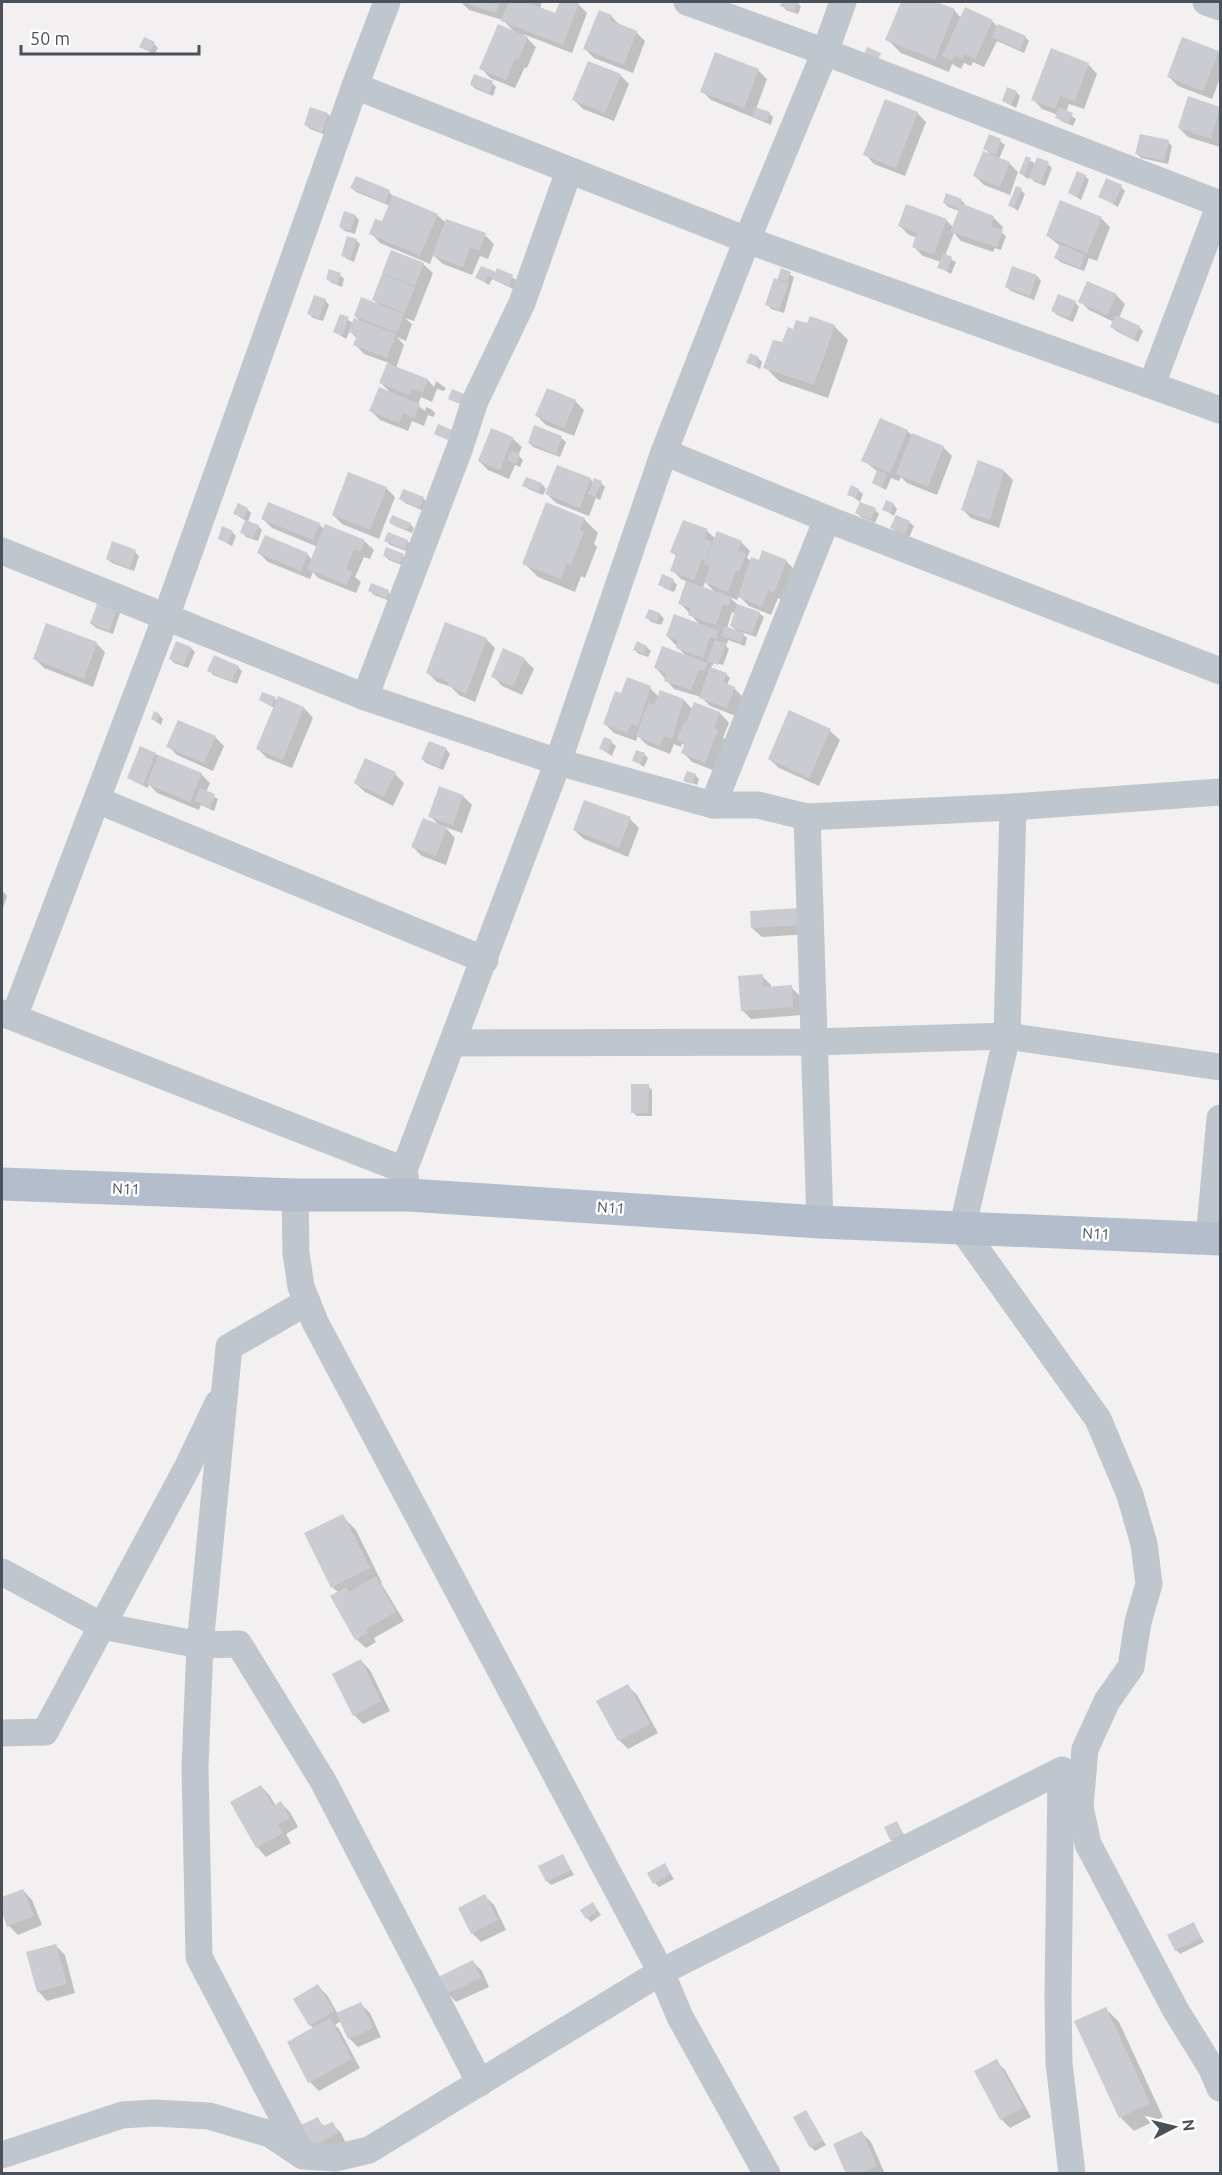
<svg xmlns="http://www.w3.org/2000/svg" width="1222" height="2175" viewBox="0 0 1222 2175" font-family="Ubuntu,sans-serif">
<rect width="100%" height="100%" fill="#f2f0f0"/>
<g fill="#0003" fill-rule="evenodd">
<path d="M461,2H542L540,9L556,15L561,2H572L578,4L587,13L572,53L523,34L536,47L527,68L525,67L515,88L490,78L481,68L515,33L503,20L469,10Z"/>
<path d="M783,2H797L801,7L798,14L786,10L782,5Z"/>
<path d="M902,2L919,3V2H932L954,10L961,18L966,9L993,22L998,27L1025,37L1029,41L1024,53L997,41L984,67L973,62L971,66L964,63L961,69L952,64L949,72L901,53L887,39Z"/>
<path d="M611,16L621,26L636,32L645,41L633,73L594,58L585,49Z"/>
<path d="M154,44L158,48L154,55L141,46Z"/>
<path d="M1218,52L1220,55V78L1212,99L1178,86L1169,77Z"/>
<path d="M1088,64L1097,74L1084,109L1069,104L1066,112L1076,119L1073,126L1061,121L1057,117L1058,115L1042,109L1033,99Z"/>
<path d="M758,70L767,79L756,109L769,113L773,117L771,125L711,100L702,91Z"/>
<path d="M620,75L629,84L614,121L583,109L574,100Z"/>
<path d="M492,83L496,87L493,96L476,89L471,85Z"/>
<path d="M1016,92L1020,96L1016,108L1003,101Z"/>
<path d="M1220,108V147L1188,137L1179,128Z"/>
<path d="M917,113L926,122L905,176L874,164L865,154Z"/>
<path d="M328,114L332,118L326,135L310,129L306,125Z"/>
<path d="M1000,141L1005,145L999,159L1009,163L1018,172L1010,195L984,185L975,176L992,156L985,149Z"/>
<path d="M1168,142L1172,146L1168,164L1141,158L1137,154Z"/>
<path d="M1026,158L1036,164H1048L1052,168L1045,186L1035,182L1029,177V179L1025,177L1021,173Z"/>
<path d="M1085,176L1089,180L1081,200L1070,193Z"/>
<path d="M1121,187L1125,191L1118,207L1099,196Z"/>
<path d="M352,188L389,192L393,196L437,215L446,223L485,235L494,244L488,259L480,256L472,275L443,264L433,255L430,264L380,243L371,233L382,223L390,206L356,192Z"/>
<path d="M1021,190L1025,194L1018,211L1010,205Z"/>
<path d="M961,200L965,204L964,207L994,218L1003,227L1001,232L1006,236L1001,250L995,248L993,252L961,241L954,233L945,256L956,262L951,274L939,267L941,262L923,256L914,247L917,238L909,235L900,226L946,220L954,228L959,211L948,207L944,203Z"/>
<path d="M355,216L359,220L355,234L345,231L340,227Z"/>
<path d="M1101,218L1110,227L1097,261L1089,258L1084,271L1060,262L1056,258L1060,246L1048,236Z"/>
<path d="M356,240L360,244L354,262L347,259L342,255Z"/>
<path d="M392,252L423,264L433,273L414,321L405,318L412,324L406,341L397,337L404,345L396,368L428,380L434,387L436,381L446,388L444,391L437,389L432,402L421,397L418,405L425,411L426,407L431,409L435,413L434,417L428,415L424,426L412,421L408,431L380,420L371,411L392,394L381,383L389,363L364,354L355,344L357,339L350,331L346,339L335,332L341,316L353,323H362L355,316L381,307L373,299Z"/>
<path d="M1013,268L1037,276L1041,281L1034,300L1011,291L1006,287Z"/>
<path d="M498,270L512,277L517,281L513,289L492,279L489,285L477,278L494,272L496,275Z"/>
<path d="M782,270L794,277L784,313L771,309L767,304Z"/>
<path d="M340,275L344,279L342,287L332,283L327,279Z"/>
<path d="M1116,295L1125,304L1119,318L1139,327L1143,331L1138,342L1116,331L1112,327L1114,322L1089,310L1080,301Z"/>
<path d="M325,300L329,305L323,321L313,318L309,314Z"/>
<path d="M1075,302L1079,307L1073,322L1057,315L1053,311Z"/>
<path d="M808,325L834,326L848,340L828,398L779,381L765,367L793,331Z"/>
<path d="M758,358L762,362L760,369L748,362Z"/>
<path d="M575,401L584,410L574,436L546,425L537,416Z"/>
<path d="M907,431L913,436L943,447L952,456L937,495L907,483L901,477L899,481L891,478L886,490L873,483L878,472L863,460Z"/>
<path d="M512,438L522,447L518,455L523,460L520,467L515,465L509,479L488,470L479,461Z"/>
<path d="M561,438L566,442L560,457L533,447L529,443Z"/>
<path d="M1004,471L1013,480L999,528L971,518L962,509Z"/>
<path d="M526,479L542,484L546,489L543,495L528,489L524,485Z"/>
<path d="M590,479L594,483H601L605,487L600,500L596,498L589,516L556,503L547,494Z"/>
<path d="M386,488L395,497L379,539L342,524L333,515Z"/>
<path d="M858,490L863,494L860,502L849,494Z"/>
<path d="M423,498L427,502L424,511L405,503L401,499Z"/>
<path d="M893,504L897,509L894,516L884,509Z"/>
<path d="M247,509L251,513L248,522L258,526L262,530L258,541L246,537L242,532L246,521L235,514Z"/>
<path d="M875,510L879,514L875,523L861,517L857,513Z"/>
<path d="M263,519L319,524L324,529L364,541L374,550L370,559L364,557L355,577L361,582L356,593L318,578L313,572L310,579L268,562L259,553L307,554L312,560L318,547L272,528Z"/>
<path d="M584,519L598,533L594,544L597,547L585,578L581,576L575,592L538,577L524,563Z"/>
<path d="M390,522L410,524L414,528L412,533L395,526Z"/>
<path d="M909,522L914,526L909,538L896,532L892,528Z"/>
<path d="M707,531L716,539L741,542L750,551L747,558L751,561H786L795,570L783,601L778,598L771,615L749,606L739,596L737,600L729,597L738,605L759,613L764,617L756,637L741,632L747,638L745,646L728,640L726,646L729,649L723,665L713,662V665L722,668L712,665L711,668L726,674L730,678L727,685L734,688L743,697L736,716L710,706L701,697L674,689L656,668L686,656L667,636L700,625L680,603L687,582L681,579L672,570L677,557L672,552ZM705,582L717,594L703,588ZM732,612L736,614L731,625L738,632L727,628Z"/>
<path d="M232,532L236,536L232,546L219,539Z"/>
<path d="M386,541H407L412,546L409,552L390,545Z"/>
<path d="M135,552L139,556L134,571L112,563L107,559Z"/>
<path d="M385,556H403L407,560L404,566L389,560Z"/>
<path d="M673,580L677,585L674,592L664,588L660,584Z"/>
<path d="M370,591L388,592L392,596L390,601L374,595Z"/>
<path d="M100,600L121,610L113,634L96,628L92,624Z"/>
<path d="M650,611L660,614L664,619L661,625L651,622L647,617Z"/>
<path d="M486,639L495,648L475,702L459,695L451,687L437,682L428,673Z"/>
<path d="M96,643L105,652L93,687L44,668L35,659Z"/>
<path d="M177,643L191,648L195,652L188,668L174,663L170,658Z"/>
<path d="M646,647L651,651L648,657L639,654L635,650Z"/>
<path d="M504,650L524,659L534,669L522,695L502,686L493,676Z"/>
<path d="M238,667L242,671L237,684L213,675L209,670Z"/>
<path d="M650,688L659,697L684,700L693,710L695,704L720,713L729,723L723,738L726,740L715,771L692,762L683,752L685,746L682,743L681,747L674,744L670,754L647,745L638,736L636,741L614,733L604,723L622,695Z"/>
<path d="M278,698L304,708L313,718L292,768L267,758L258,749L274,708L260,700L275,699L277,701Z"/>
<path d="M790,712L830,731L840,740L819,786L779,768L769,759Z"/>
<path d="M159,715L163,719L161,725L152,719Z"/>
<path d="M215,737L224,746L213,771L177,755L168,746Z"/>
<path d="M611,742L616,746L612,756L601,749Z"/>
<path d="M446,749L450,754L443,770L426,763L422,759Z"/>
<path d="M155,754L201,774L210,783L206,792L218,799L214,811L201,805L199,810L157,793L149,784L148,788L133,781L129,777Z"/>
<path d="M644,754L648,758L644,767L634,760Z"/>
<path d="M395,774L404,783L393,806L365,792L355,783Z"/>
<path d="M695,775L699,779L697,785L688,781V783L685,781Z"/>
<path d="M463,796L472,805L462,833L445,827L455,838L446,865L422,856L413,847L440,826L430,816Z"/>
<path d="M630,819L639,828L628,857L584,839L574,830Z"/>
<path d="M2,890L7,896L2,912Z"/>
<path d="M808,919L809,934L762,937L752,928Z"/>
<path d="M762,976L771,985V988L791,987L800,996L802,1015L751,1019L742,1010Z"/>
<path d="M648,1086L652,1090V1116H637L632,1112Z"/>
<path d="M342,1516L356,1530L382,1583H381L404,1621L374,1638L376,1642L366,1648L356,1639L332,1597L339,1593L332,1587Z"/>
<path d="M361,1661L370,1670L390,1711L363,1724L354,1715Z"/>
<path d="M628,1686L637,1695L658,1733L628,1749L619,1740Z"/>
<path d="M261,1786L270,1796L276,1806L281,1803L290,1812L298,1827L286,1834L291,1843L266,1857L257,1847L232,1802Z"/>
<path d="M897,1823L906,1838L895,1843L891,1839Z"/>
<path d="M563,1856L574,1875L551,1885L547,1881Z"/>
<path d="M665,1865L674,1879L659,1887L655,1883Z"/>
<path d="M23,1890L32,1900L42,1925L18,1935L9,1926L2,1908V1899Z"/>
<path d="M485,1896L494,1905L506,1930L481,1942L472,1933Z"/>
<path d="M593,1904L601,1915L591,1922L587,1918Z"/>
<path d="M1194,1924L1204,1942L1180,1954L1176,1950Z"/>
<path d="M56,1946L65,1955L75,1993L47,2001L38,1991Z"/>
<path d="M473,1962L482,1971L489,1987L456,2002L447,1993Z"/>
<path d="M318,1986L327,1995L338,2014L361,2004L370,2013L381,2037L358,2047L349,2038L341,2021L335,2025L339,2029L360,2068L319,2091L310,2082L314,2029L310,2025Z"/>
<path d="M1105,2008L1119,2022L1163,2117L1134,2131L1120,2117Z"/>
<path d="M996,2061L1005,2070L1031,2117L1010,2128L1001,2119Z"/>
<path d="M805,2112L826,2145L815,2151L811,2147Z"/>
<path d="M317,2119L325,2127L332,2124L341,2133L346,2143L320,2156L311,2147Z"/>
<path d="M862,2133L871,2142L885,2174H847Z"/>
</g>
<g fill="#cbccd2">
<path d="M462,2H500L496,13Z"/>
<path d="M509,2H530L529,3L555,13L560,2L579,3L563,45L501,21Z"/>
<path d="M782,2H798L794,11L780,6Z"/>
<path d="M901,2H936L955,9L935,60L885,40Z"/>
<path d="M965,7L993,20L975,59L964,54L962,59L955,55L952,61L942,56Z"/>
<path d="M599,10L612,15L610,20L637,31L624,65L583,49Z"/>
<path d="M498,24L528,37L518,60L515,59L506,80L479,69Z"/>
<path d="M998,24L1026,36L1020,50L992,37Z"/>
<path d="M144,37L155,42L150,52L139,47Z"/>
<path d="M1182,37L1219,51L1203,91L1167,77Z"/>
<path d="M867,47L881,53L877,63L863,57Z"/>
<path d="M1051,48L1089,63L1075,101L1060,96L1055,109L1031,100Z"/>
<path d="M715,52L759,69L744,108L700,92Z"/>
<path d="M588,61L621,74L605,113L572,100Z"/>
<path d="M474,74L493,81L489,93L470,85Z"/>
<path d="M1007,87L1017,91L1011,105L1002,101Z"/>
<path d="M1188,96L1220,107L1211,139L1178,128Z"/>
<path d="M885,99L918,112L896,168L863,155Z"/>
<path d="M310,107L328,113L322,132L304,125Z"/>
<path d="M755,107L770,112L767,121L752,117Z"/>
<path d="M1059,107L1073,113L1069,123L1055,118Z"/>
<path d="M989,134L1001,139L996,155L983,149Z"/>
<path d="M1140,134L1169,140L1164,161L1135,154Z"/>
<path d="M983,151L1010,162L1000,187L973,176Z"/>
<path d="M1026,156L1031,158L1024,176L1019,173Z"/>
<path d="M1037,157L1049,162L1041,183L1029,178Z"/>
<path d="M1077,171L1086,175L1077,197L1068,193Z"/>
<path d="M356,176L390,190L385,203L350,188Z"/>
<path d="M1106,178L1122,185L1114,204L1098,197Z"/>
<path d="M1016,186L1022,188L1014,208L1008,206Z"/>
<path d="M946,193L962,199L960,203L994,216L991,226L1003,231L997,247L950,232L959,209L943,203Z"/>
<path d="M393,195L438,214L420,256L369,234L375,219L382,221Z"/>
<path d="M1060,200L1102,217L1087,253L1046,236Z"/>
<path d="M906,204L947,219L934,255L912,247L917,233L898,226Z"/>
<path d="M344,211L356,215L350,231L339,227Z"/>
<path d="M446,219L486,233L479,251L470,248L463,267L432,256Z"/>
<path d="M347,236L357,239L350,259L341,256Z"/>
<path d="M1060,244L1085,255L1080,268L1054,258Z"/>
<path d="M391,250L424,263L415,286L382,273Z"/>
<path d="M943,253L952,257L947,271L937,268Z"/>
<path d="M481,266L494,271L492,278L488,276L485,282L475,278Z"/>
<path d="M1012,266L1037,275L1030,296L1005,287Z"/>
<path d="M497,268L513,275L509,286L492,279Z"/>
<path d="M781,268L791,272L787,281L778,278Z"/>
<path d="M329,269L341,273L337,284L326,279Z"/>
<path d="M382,274L415,287L405,313L372,300Z"/>
<path d="M774,278L789,283L779,310L765,305Z"/>
<path d="M1087,281L1117,294L1107,315L1078,302Z"/>
<path d="M1058,294L1076,301L1069,318L1051,311Z"/>
<path d="M314,295L326,299L319,318L307,314Z"/>
<path d="M361,297L404,314L397,333L354,316Z"/>
<path d="M340,314L349,317L342,336L333,332Z"/>
<path d="M1116,315L1140,326L1134,339L1110,327Z"/>
<path d="M810,316L835,325L814,385L763,368L773,340L782,342L788,327L793,329L796,320L807,323Z"/>
<path d="M354,318L396,334L387,358L353,345L357,335L348,332Z"/>
<path d="M750,353L759,357L756,366L746,363Z"/>
<path d="M387,363L428,379L423,393L412,389L409,395L379,383Z"/>
<path d="M379,387L420,404L414,418L403,413L399,423L369,411Z"/>
<path d="M547,388L576,400L564,428L535,416Z"/>
<path d="M452,389L467,395L462,405L448,399Z"/>
<path d="M880,418L908,430L890,473L861,461Z"/>
<path d="M438,424L452,430L448,440L434,434Z"/>
<path d="M534,425L562,436L556,454L528,443Z"/>
<path d="M491,428L513,437L500,470L478,461Z"/>
<path d="M912,433L944,446L928,487L896,474Z"/>
<path d="M511,451L520,454L516,464L507,460Z"/>
<path d="M978,460L1004,470L990,520L961,510Z"/>
<path d="M557,465L591,478L580,508L545,494Z"/>
<path d="M877,470L887,474L882,487L872,483Z"/>
<path d="M348,472L387,487L370,530L332,515Z"/>
<path d="M526,477L542,483L539,492L522,486Z"/>
<path d="M594,478L602,481L595,497L588,494Z"/>
<path d="M851,485L859,489L856,498L847,495Z"/>
<path d="M403,489L424,497L420,508L399,499Z"/>
<path d="M886,500L894,503L890,513L882,510Z"/>
<path d="M268,502L320,523L313,540L261,519Z"/>
<path d="M546,502L585,518L580,530L584,532L571,565L567,563L561,579L522,564Z"/>
<path d="M860,502L876,508L871,520L855,513Z"/>
<path d="M238,503L248,508L244,518L233,514Z"/>
<path d="M392,515L411,523L407,530L389,523Z"/>
<path d="M896,515L910,521L905,534L890,528Z"/>
<path d="M245,520L259,525L253,538L240,533Z"/>
<path d="M683,520L708,529L704,539L712,542L705,560L702,559L694,580L670,571L676,555L670,552Z"/>
<path d="M325,524L365,540L361,551L354,549L346,569L352,572L347,585L307,569Z"/>
<path d="M222,526L233,531L228,543L218,539Z"/>
<path d="M717,531L742,541L738,551L746,554L739,572L736,570L728,592L704,582L710,566L704,564Z"/>
<path d="M388,532L408,540L405,549L384,541Z"/>
<path d="M265,535L308,553L301,571L257,553Z"/>
<path d="M112,541L136,550L130,568L106,559Z"/>
<path d="M386,547L404,554L400,563L383,556Z"/>
<path d="M762,550L787,560L774,593L768,590L762,607L738,597L751,557L759,560Z"/>
<path d="M662,574L674,579L670,589L658,585Z"/>
<path d="M686,581L732,597L729,606L723,604L716,625L688,615L691,608L678,604Z"/>
<path d="M371,583L389,590L386,598L368,591Z"/>
<path d="M99,598L118,605L109,631L90,624Z"/>
<path d="M737,604L760,612L752,634L730,626Z"/>
<path d="M649,609L660,613L657,622L645,618Z"/>
<path d="M674,614L719,631L716,639L710,637L703,658L676,648L678,641L666,636Z"/>
<path d="M445,622L487,638L466,694L448,686L449,682L426,673Z"/>
<path d="M46,623L97,642L84,679L33,659Z"/>
<path d="M725,626L744,633L741,643L721,636Z"/>
<path d="M715,640L726,643L718,665L707,661Z"/>
<path d="M176,641L191,647L184,665L169,659Z"/>
<path d="M637,641L647,646L644,654L633,650Z"/>
<path d="M662,646L708,663L704,671L699,670L691,690L664,681L666,673L654,668Z"/>
<path d="M503,648L525,658L513,687L491,677Z"/>
<path d="M214,655L239,666L232,681L207,671Z"/>
<path d="M710,667L727,673L723,682L735,687L727,708L699,698Z"/>
<path d="M627,677L651,686L638,726L631,724L627,733L603,724L615,691L621,693Z"/>
<path d="M660,690L684,699L672,739L664,736L660,746L636,736L648,703L654,705Z"/>
<path d="M262,692L276,697L272,706L259,700Z"/>
<path d="M278,696L304,707L283,760L256,749Z"/>
<path d="M694,702L720,712L714,728L718,730L705,763L681,753L685,743L677,740L684,722L686,723Z"/>
<path d="M789,710L831,729L809,778L768,759Z"/>
<path d="M154,711L160,714L157,722L151,719Z"/>
<path d="M178,720L216,736L204,763L166,747Z"/>
<path d="M604,737L612,740L608,752L599,749Z"/>
<path d="M429,741L447,748L439,767L421,759Z"/>
<path d="M140,746L156,753L143,785L127,778Z"/>
<path d="M636,750L645,753L640,764L632,761Z"/>
<path d="M158,755L202,773L190,802L147,784Z"/>
<path d="M365,758L396,772L384,797L354,783Z"/>
<path d="M687,771L696,774L692,784L683,781Z"/>
<path d="M439,786L463,795L453,825L428,817Z"/>
<path d="M200,788L215,794L210,808L195,801Z"/>
<path d="M584,800L631,817L619,848L573,830Z"/>
<path d="M423,818L447,827L436,856L411,847Z"/>
<path d="M800,908V925L751,928L750,911Z"/>
<path d="M763,974V987L792,985L793,1007L741,1011L738,976Z"/>
<path d="M631,1084H649L648,1113H631Z"/>
<path d="M343,1514L370,1568L331,1588L304,1533Z"/>
<path d="M376,1576L396,1612L366,1629L368,1633L355,1640L330,1596L346,1587L349,1592Z"/>
<path d="M361,1659L381,1701L353,1716L332,1674Z"/>
<path d="M628,1684L650,1724L618,1741L596,1701Z"/>
<path d="M261,1785L273,1806L281,1801L290,1818L278,1824L283,1833L256,1848L230,1802Z"/>
<path d="M897,1821L903,1834L890,1840L884,1827Z"/>
<path d="M563,1854L571,1870L546,1882L538,1866Z"/>
<path d="M665,1863L671,1874L653,1884L647,1873Z"/>
<path d="M23,1889L34,1916L7,1927L2,1912V1897Z"/>
<path d="M485,1894L498,1920L471,1934L458,1908Z"/>
<path d="M593,1902L598,1911L586,1919L580,1910Z"/>
<path d="M1194,1922L1201,1938L1175,1951L1167,1935Z"/>
<path d="M56,1944L67,1984L37,1992L26,1952Z"/>
<path d="M473,1960L481,1978L446,1994L438,1977Z"/>
<path d="M318,1984L334,2011L309,2026L293,1999Z"/>
<path d="M361,2002L373,2028L348,2039L336,2013Z"/>
<path d="M1106,2007L1150,2103L1119,2118L1074,2021Z"/>
<path d="M330,2018L352,2059L308,2083L287,2042Z"/>
<path d="M997,2059L1023,2108L1000,2120L974,2071Z"/>
<path d="M806,2110L823,2140L810,2148L793,2117Z"/>
<path d="M318,2117L322,2126L333,2122L338,2133L310,2148L299,2126Z"/>
<path d="M862,2131L877,2166L860,2174H846L833,2144Z"/>
</g>
<g fill="none" stroke-linecap="round" stroke-linejoin="round">
<g stroke="#c0c6cd" stroke-width="27">
<path d="M687,2L825,52L1220,204L1152,384"/>
<path d="M1206,2L1220,7"/>
<path d="M355,86L747,240L1220,410"/>
<path d="M664,452L827,519L1220,671"/>
<path d="M2,551L365,697L558,762L713,805H758L807,817L1013,807L1220,792"/>
<path d="M365,697L459,450L475,401L522,303L569,171"/>
<path d="M97,800L485,960"/>
<path d="M713,805L827,519"/>
<path d="M1013,807L1007,1036L962,1229L1098,1419L1130,1495L1144,1544L1149,1584L1138,1622L1131,1667L1107,1701L1085,1749L1080,1807L1088,1844L1175,2009L1212,2069L1220,2088"/>
<path d="M807,817L820,1222"/>
<path d="M2,1013L404,1170L407,1188"/>
<path d="M14,1017L166,617L355,86L387,2"/>
<path d="M453,1043L814,1042L1007,1036L1220,1067"/>
<path d="M404,1170L558,762L664,452L747,240L825,52L843,2"/>
<path d="M295,1195L296,1253L301,1287L315,1322L661,1972L680,2017L767,2174"/>
<path d="M1209,1239L1220,1118"/>
<path d="M2,1572L102,1626L200,1645L239,1644L323,1781L480,2083"/>
<path d="M2,1733L45,1732L187,1468L218,1403"/>
<path d="M1061,1774L1058,1997L1059,2063L1072,2174"/>
<path d="M302,2154L199,1957L195,1767L200,1645L229,1347L307,1302"/>
<path d="M2,2155L122,2115L154,2113L209,2116L270,2134L303,2156L335,2158L369,2150L661,1972L1062,1770L1079,1806"/>
</g>
<path stroke="#b3bdcb" stroke-width="33" d="M2,1184L295,1195H409L820,1222L1220,1239"/>
</g>
<g text-anchor="middle" stroke-width="5" stroke-linejoin="round" paint-order="stroke">
<g font-size="15" fill="#4a515b" stroke="#fff">
<text transform="translate(126 1189) rotate(2)" y="5">N11</text>
<text transform="translate(611 1208) rotate(4)" y="5">N11</text>
<text transform="translate(1096 1234) rotate(3)" y="5">N11</text>
</g>
</g>
<rect width="1222" height="2175" fill="none" stroke="#4a515b" stroke-width="6"/>
<g transform="translate(1174 2127) rotate(83)" stroke="#ffffff" stroke-width="4.5" paint-order="stroke">
<path d="M0-4.5L10 22L0 15L-10 22Z" fill="#4a515b"/>
<text y="-9" font-size="16" font-weight="bold" text-anchor="middle" fill="#4a515b">N</text>
</g>
<path d="M21 45v9h178v-9" fill="none" stroke="#4a515b" stroke-width="3"/>
<text x="30" y="45" font-size="18" fill="#4a515b" stroke="#ffffff" stroke-width="4.5" paint-order="stroke">50 m</text>
</svg>
